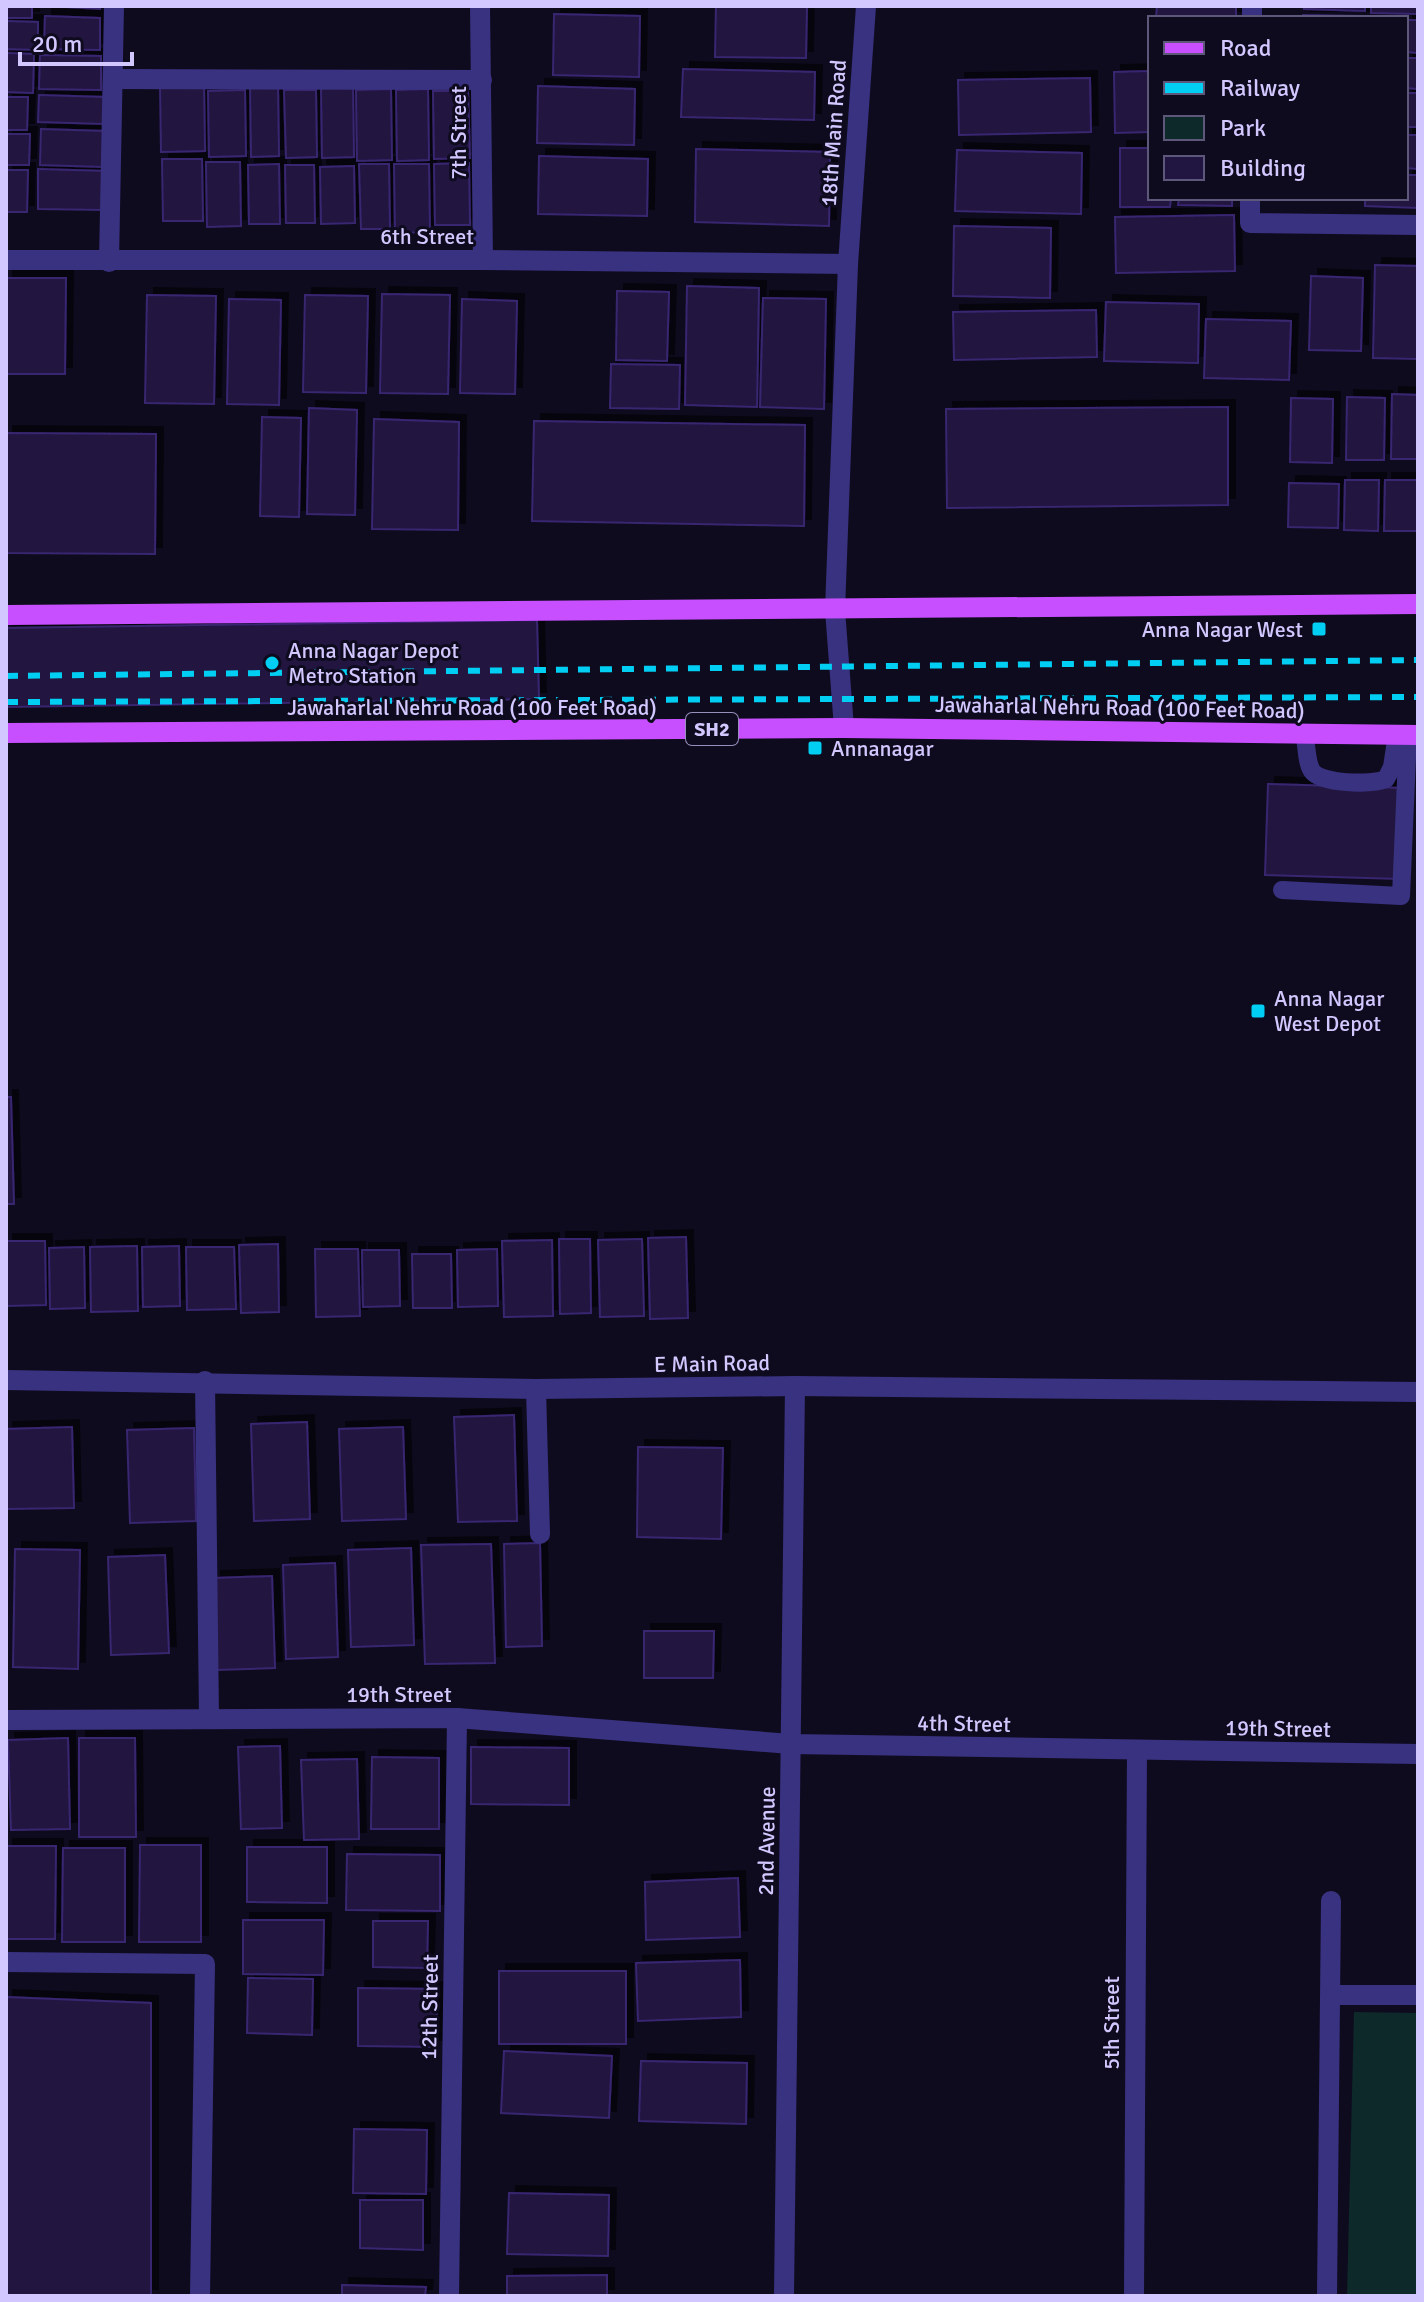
<svg xmlns="http://www.w3.org/2000/svg" width="1424" height="2302" viewBox="0 0 1424 2302" font-family="Signika,sans-serif">
<defs>
<filter id="shadow"><feDropShadow dx="7" dy="-7" stdDeviation="0" flood-color="#0009"/></filter>
</defs>
<rect width="100%" height="100%" fill="#0f0b1f"/>
<path fill="#0d2929" d="M1354,2012L1418,2013V2296H1347Z"/>
<g fill="#211541" stroke="#38266f" stroke-width="2" filter="url(#shadow)">
<rect x="6" y="6" width="26" height="12"/>
<path d="M49,6H100V9Z"/>
<path d="M716,6H807L806,58L715,57Z"/>
<path d="M1157,6H1236V18H1156Z"/>
<path d="M1304,6H1365V11L1304,9Z"/>
<path d="M1371,6H1418V14L1371,13Z"/>
<path d="M554,14L640,16L639,77L553,75Z"/>
<path d="M1303,15L1362,16V18H1303Z"/>
<path d="M45,16L100,18V50L44,49Z"/>
<path d="M1406,20H1418V53L1406,52Z"/>
<path d="M6,21L38,22V50L6,49Z"/>
<path d="M6,53L34,54L33,93L6,92Z"/>
<path d="M40,55L101,56V90L39,89Z"/>
<path d="M1406,58H1418V89L1406,88Z"/>
<path d="M683,69L815,72L814,120L681,117Z"/>
<path d="M1150,71V132L1115,133L1114,72Z"/>
<path d="M1090,78L1091,132L959,135L958,80Z"/>
<path d="M204,84L205,151L161,152L160,85Z"/>
<path d="M250,84H278L279,156L251,157Z"/>
<path d="M353,85L354,157L322,158L321,86Z"/>
<path d="M538,86L635,89L634,145L537,143Z"/>
<path d="M391,89L392,160L357,161L356,90Z"/>
<path d="M428,89L429,160L397,161L396,90Z"/>
<path d="M245,90L246,156L209,157L208,91Z"/>
<path d="M284,90H316L317,157L286,158Z"/>
<path d="M433,91H468L470,158L434,159Z"/>
<rect x="1406" y="93" width="12" height="34"/>
<path d="M39,95L106,97L105,124L38,122Z"/>
<path d="M6,97H28L27,130H6Z"/>
<path d="M41,129L105,131L104,167L40,165Z"/>
<path d="M6,134H30L29,165H6Z"/>
<path d="M1406,135H1418V169L1406,168Z"/>
<path d="M1120,148H1150V198H1171L1170,207H1120Z"/>
<path d="M696,149L830,152L829,226L695,222Z"/>
<path d="M957,150L1082,153L1081,214L955,211Z"/>
<path d="M539,156L648,159L647,216L538,214Z"/>
<path d="M162,159H202L203,221H163Z"/>
<path d="M206,162H240L241,226L207,227Z"/>
<path d="M469,163L470,225H435L434,164Z"/>
<path d="M279,164L280,224H249L248,165Z"/>
<path d="M359,164H389L390,229H361Z"/>
<path d="M394,164H429L430,232L395,233Z"/>
<path d="M285,165H314L315,223H286Z"/>
<path d="M354,166L355,223L321,224L320,167Z"/>
<path d="M38,169L107,171L106,210L38,209Z"/>
<path d="M6,170H28L27,212H6Z"/>
<path d="M1406,175H1418V208L1365,206V198H1406Z"/>
<path d="M1179,198H1232V206L1178,205Z"/>
<path d="M1234,215L1235,271L1116,273L1115,217Z"/>
<path d="M954,226L1051,228L1050,298L953,296Z"/>
<path d="M1375,265L1418,266V359L1373,358Z"/>
<path d="M1311,276L1363,278L1361,351L1309,350Z"/>
<path d="M6,278H66L65,374H6Z"/>
<path d="M687,286L759,288L757,407L685,405Z"/>
<path d="M617,291L669,292L667,361L616,360Z"/>
<path d="M382,294L450,295L448,394L380,393Z"/>
<path d="M147,295L216,296L214,404L145,403Z"/>
<path d="M305,295L368,296L366,393L303,392Z"/>
<path d="M763,298L826,299L824,409L760,407Z"/>
<path d="M229,299L281,300L279,405L227,404Z"/>
<path d="M462,299L517,301L515,394L460,393Z"/>
<path d="M1106,302L1199,304L1198,363L1104,361Z"/>
<path d="M1096,310L1097,357L954,360L953,312Z"/>
<path d="M1206,319L1291,321L1289,380L1204,378Z"/>
<path d="M611,364L680,365L679,409L610,408Z"/>
<path d="M1392,394L1418,395V459H1391Z"/>
<path d="M1347,397L1385,398L1384,460H1346Z"/>
<path d="M1291,398L1333,399L1332,463L1290,462Z"/>
<path d="M1228,407V505L947,508L946,409Z"/>
<path d="M309,408L357,410L355,515L307,514Z"/>
<path d="M262,417L301,418L299,517L260,516Z"/>
<path d="M374,419L459,422L458,530L372,529Z"/>
<path d="M534,421L805,425L804,526L532,521Z"/>
<path d="M6,433L156,434L155,554L6,553Z"/>
<path d="M1345,480H1379L1378,531L1344,530Z"/>
<path d="M1385,480H1418V531H1384Z"/>
<path d="M1289,483L1339,484L1338,528L1288,527Z"/>
<path d="M537,620L539,699L6,707V628Z"/>
<path d="M1268,784L1403,788L1400,879L1265,875Z"/>
<path d="M6,1097H11L14,1204H6Z"/>
<path d="M686,1237L688,1318L650,1319L648,1238Z"/>
<path d="M559,1239H590L591,1313L560,1314Z"/>
<path d="M642,1239L644,1316L600,1317L598,1240Z"/>
<path d="M552,1240L553,1316L504,1317L502,1241Z"/>
<path d="M6,1241H45L46,1305L6,1306Z"/>
<path d="M278,1244L279,1312L241,1313L239,1245Z"/>
<path d="M137,1246L138,1311L91,1312L90,1247Z"/>
<path d="M179,1246L180,1306L143,1307L142,1247Z"/>
<path d="M84,1247L85,1308L50,1309L49,1248Z"/>
<path d="M186,1247H234L236,1309L187,1310Z"/>
<path d="M315,1249H358L360,1316L316,1317Z"/>
<path d="M497,1249L498,1306L458,1307L457,1250Z"/>
<path d="M362,1250H399L400,1306L363,1307Z"/>
<path d="M412,1254H451L452,1308H413Z"/>
<path d="M514,1415L517,1521L458,1522L454,1417Z"/>
<path d="M307,1422L310,1519L254,1521L251,1424Z"/>
<path d="M72,1427L74,1508L6,1509V1429Z"/>
<path d="M403,1427L406,1519L342,1521L339,1429Z"/>
<path d="M194,1428L196,1521L130,1523L127,1430Z"/>
<path d="M638,1447L723,1448L721,1539L637,1537Z"/>
<path d="M540,1543L542,1646L506,1647L504,1544Z"/>
<path d="M491,1544L495,1663L425,1664L421,1545Z"/>
<path d="M411,1548L414,1645L351,1647L348,1550Z"/>
<path d="M15,1549L80,1550L78,1669L13,1667Z"/>
<path d="M165,1555L169,1653L111,1655L108,1557Z"/>
<path d="M335,1563L338,1657L286,1659L283,1565Z"/>
<path d="M272,1576L275,1668L216,1670L214,1578Z"/>
<path d="M644,1631H714L713,1678H644Z"/>
<path d="M68,1738L70,1829L11,1830L8,1740Z"/>
<path d="M79,1738H135L136,1837H79Z"/>
<path d="M280,1746L282,1828L241,1829L238,1747Z"/>
<path d="M471,1747L569,1748V1805L471,1804Z"/>
<path d="M372,1757L439,1758V1829H371Z"/>
<path d="M357,1759L359,1839L304,1840L301,1760Z"/>
<path d="M140,1845H201V1942H139Z"/>
<path d="M6,1846H56L55,1939H6Z"/>
<path d="M247,1847H327V1903L247,1902Z"/>
<path d="M63,1848H125V1942H62Z"/>
<path d="M347,1854L440,1855V1911L346,1910Z"/>
<path d="M738,1878L740,1937L646,1940L645,1882Z"/>
<path d="M243,1920H324L323,1975L243,1974Z"/>
<path d="M373,1921H428L427,1968L373,1967Z"/>
<path d="M740,1960L741,2017L638,2021L636,1963Z"/>
<rect x="499" y="1971" width="127" height="73"/>
<path d="M248,1978L313,1979L312,2035L247,2033Z"/>
<path d="M358,1988L437,1989L436,2047L358,2046Z"/>
<path d="M6,1997L151,2003V2296H6Z"/>
<path d="M504,2051L612,2056L609,2118L501,2113Z"/>
<path d="M641,2061L747,2063L746,2124L639,2121Z"/>
<path d="M354,2129L427,2130L426,2194L353,2193Z"/>
<path d="M509,2193L609,2195L608,2256L507,2254Z"/>
<path d="M360,2200H423V2250L360,2248Z"/>
<path d="M607,2275V2296H507V2276Z"/>
<path d="M342,2285L426,2287L425,2296H342Z"/>
</g>
<g fill="none" stroke-linecap="round" stroke-linejoin="round">
<g stroke="#393281" stroke-width="18">
<path d="M1304,733C1307,744 1306,762 1312,771C1321,784 1371,785 1386,779L1392,767L1397,734"/>
<path d="M1282,890L1401,896L1408,734"/>
</g>
<g stroke="#393281" stroke-width="20">
<path d="M480,6L483,260"/>
<path d="M1252,18V6"/>
<path d="M113,79L482,80"/>
<path d="M1250,198V223L1418,225"/>
<path d="M6,260H483L848,264"/>
<path d="M109,262L114,6"/>
<path d="M6,1380L536,1389L795,1386L1418,1392"/>
<path d="M205,1381L209,1717"/>
<path d="M536,1389L540,1534"/>
<path d="M6,1720L457,1718L791,1744L1418,1754"/>
<path d="M6,1962L205,1964L200,2296"/>
<path d="M1331,1995H1418"/>
<path d="M449,2296L457,1718"/>
<path d="M784,2296L795,1386"/>
<path d="M1134,2296L1137,1750"/>
<path d="M1327,2296L1331,1901"/>
</g>
<path stroke="#393281" stroke-width="20" d="M844,728L835,610L848,264L866,6"/>
<g stroke="#c74fff" stroke-width="20">
<path d="M6,615L1418,604"/>
<path d="M6,733L844,728L1418,735"/>
</g>
<g stroke="#00cef3" stroke-width="6" stroke-dasharray="12 10" stroke-linecap="butt">
<path d="M6,676L1418,660"/>
<path d="M6,702L1418,697"/>
</g>
</g>
<g fill="#00cef3" stroke="#0f0b1f" stroke-width="3">
<rect x="1311" y="621" width="16" height="16" rx="4"/>
<circle cx="272" cy="663" r="8"/>
<rect x="807" y="740" width="16" height="16" rx="4"/>
<rect x="1250" y="1003" width="16" height="16" rx="4"/>
</g>
<g text-anchor="middle" stroke-width="6" stroke-linejoin="round" paint-order="stroke">
<rect fill="#0f0b1f" stroke="#988fbc" stroke-width="2" x="686" y="713" width="52" height="32" rx="6"/>
<g font-size="20" font-weight="bold" fill="#d2c8ff">
<text x="712" y="736">SH2</text>
</g>
<g font-size="22" fill="#d2c8ff" stroke="#0f0b1f">
<text transform="translate(458 133) rotate(-90)" y="8">7th Street</text>
<text transform="translate(833 133) rotate(-86)" y="8">18th Main Road</text>
<text x="427" y="244">6th Street</text>
<text x="472" y="715">Jawaharlal Nehru Road (100 Feet Road)</text>
<text transform="translate(1120 707) rotate(1)" y="8">Jawaharlal Nehru Road (100 Feet Road)</text>
<text transform="translate(712 1363) rotate(-1)" y="8">E Main Road</text>
<text x="399" y="1702">19th Street</text>
<text transform="translate(964 1723) rotate(1)" y="8">4th Street</text>
<text transform="translate(1278 1728) rotate(1)" y="8">19th Street</text>
<text transform="translate(766 1841) rotate(-89)" y="8">2nd Avenue</text>
<text transform="translate(429 2007) rotate(-89)" y="8">12th Street</text>
<text transform="translate(1111 2023) rotate(-90)" y="8">5th Street</text>
</g>
<g font-size="22" fill="#d2c8ff" stroke="#0f0b1f" text-anchor="start">
<text x="1303" y="637" text-anchor="end">Anna Nagar West</text>
<text x="288" y="658">Anna Nagar Depot<tspan x="288" dy="25">Metro Station</tspan></text>
<text x="831" y="756">Annanagar</text>
<text x="1274" y="1006">Anna Nagar<tspan x="1274" dy="25">West Depot</tspan></text>
</g>
</g>
<rect width="1424" height="2302" fill="none" stroke="#d2c8ff" stroke-width="16"/>
<rect x="1148" y="16" width="260" height="184" fill="#0f0b1f" stroke="#5d5779" stroke-width="2"/>
<rect x="1164" y="42" width="40" height="12" fill="#c74fff" stroke="#5d5779" stroke-width="2"/>
<text x="1220" y="56" font-size="24" fill="#d2c8ff">Road</text>
<rect x="1164" y="82" width="40" height="12" fill="#00cef3" stroke="#5d5779" stroke-width="2"/>
<text x="1220" y="96" font-size="24" fill="#d2c8ff">Railway</text>
<rect x="1164" y="116" width="40" height="24" fill="#0d2929" stroke="#5d5779" stroke-width="2"/>
<text x="1220" y="136" font-size="24" fill="#d2c8ff">Park</text>
<rect x="1164" y="156" width="40" height="24" fill="#211541" stroke="#5d5779" stroke-width="2"/>
<text x="1220" y="176" font-size="24" fill="#d2c8ff">Building</text>
<path d="M20 52v12h112v-12" fill="none" stroke="#d2c8ff" stroke-width="4"/>
<text x="32" y="52" font-size="24" fill="#d2c8ff" stroke="#0f0b1f" stroke-width="6" paint-order="stroke">20 m</text>
</svg>
